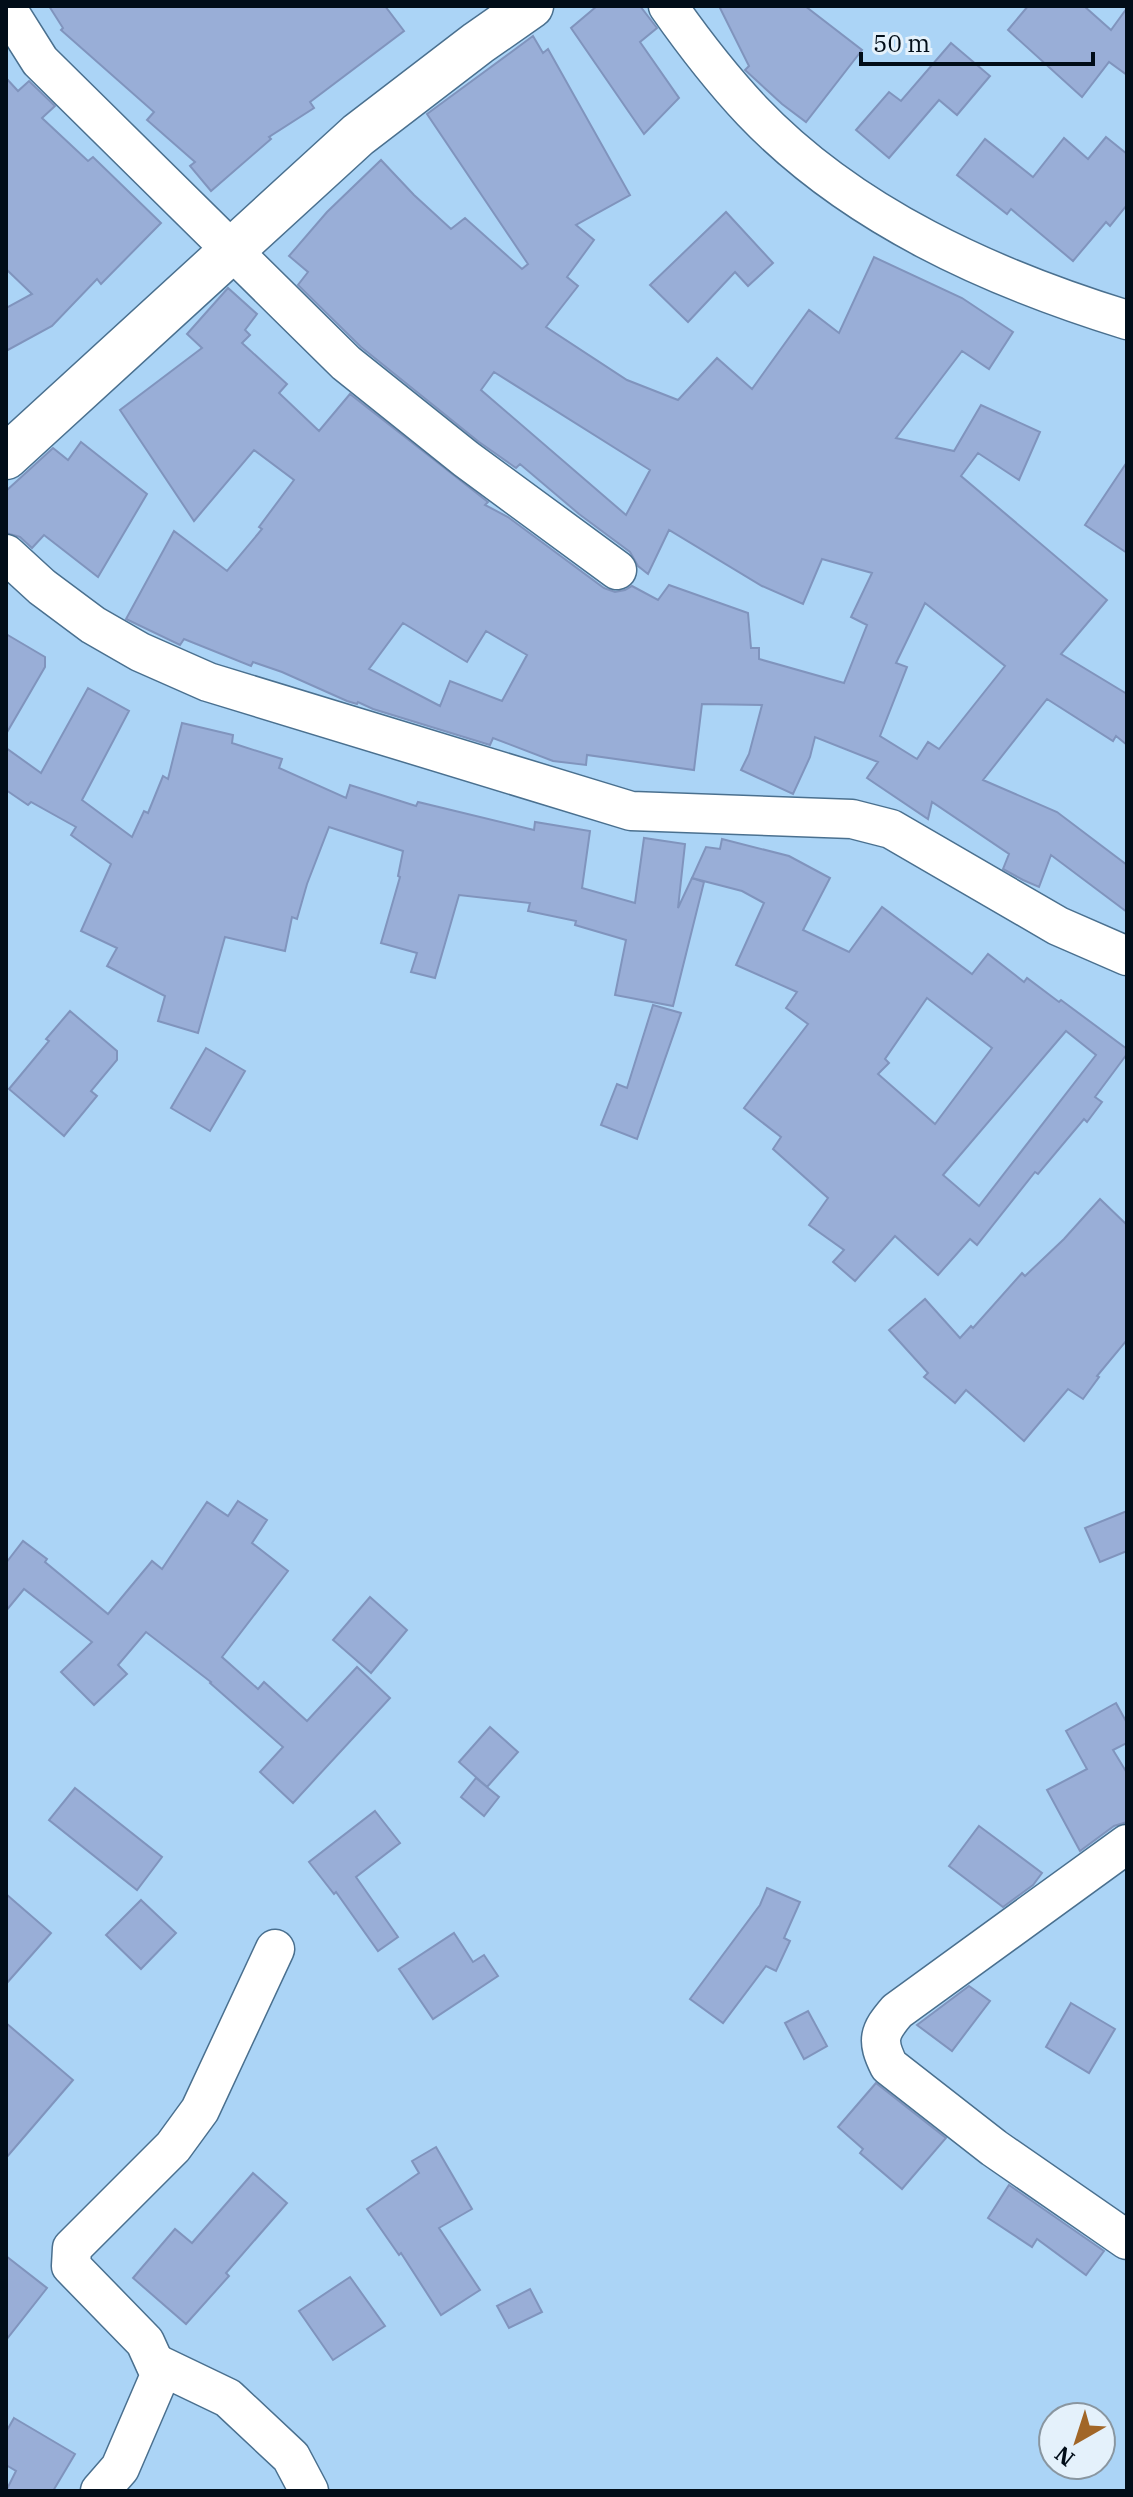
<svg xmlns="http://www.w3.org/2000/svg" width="1133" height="2497" viewBox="0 0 1133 2497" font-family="'IBM Plex Serif',serif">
<rect width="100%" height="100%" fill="#abd4f6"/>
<g fill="#99aed7" stroke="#8094bd" stroke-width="2" fill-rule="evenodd">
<path d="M49,6H385L404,31L310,102L314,108L269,137L271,139L211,191L190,166L195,162L147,120L154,112L61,30L63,28Z"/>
<path d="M597,6H640L657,28L640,42L679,98L644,134L571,28Z"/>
<path d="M719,6H805L862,50L806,122L782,104L745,70L749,66Z"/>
<path d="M1028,6H1084L1111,30L1127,8V75L1109,62L1082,97L1008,30Z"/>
<path d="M533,36L543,53L548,49L630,195L576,225L594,240L567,277L578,286L546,327L627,380L678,400L717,358L752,389L809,310L839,333L874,257L962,298L1013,332L989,369L962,351L896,438L954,451L981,405L1040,432L1019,480L978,453L961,476L1107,600L1061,654L1127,694V745L1116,736L1113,741L1047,699L983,780L1057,812L1127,865V912L1051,855L1039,887L1023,880L1003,869L1009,854L932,802L928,819L867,778L878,762L815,737L810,757L793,794L741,770L749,754L762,705L702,704L694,770L587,755L586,765L553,761L493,738L490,745L373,709L358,702L357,704L347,701L282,672L253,662L251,666L184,639L180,645L126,619L174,531L227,571L262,529L259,527L294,480L254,450L194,521L120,410L202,348L187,334L228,288L257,314L245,330L250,335L242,343L287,384L279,393L319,431L350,394L488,502L485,505L508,517L604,588L615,592L625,590L632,586L658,600L669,585L748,613L751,648H759V659L844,683L867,625L851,617L872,573L822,559L803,604L762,586L669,530L648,574L638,566L630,552L579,514L520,464L516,468L479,442L361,347L298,285L308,272L289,256L327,212L381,160L414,195L451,229L465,218L522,269L528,264L427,114ZM494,372L650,470L626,515L481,390ZM925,603L1005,666L939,749L928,742L917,759L880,736L907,667L896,663ZM403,623L467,662L486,631L527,655L502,701L450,681L440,706L369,669Z"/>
<path d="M951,43L990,76L957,115L939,100L889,158L856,130L889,92L901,101Z"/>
<path d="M6,78L18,91L29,81L55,106L42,118L88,161L93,157L161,223L101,284L97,279L52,326L6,351V308L32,294L6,269Z"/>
<path d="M1106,137L1127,154V205L1110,226L1106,222L1073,261L1011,209L1007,214L957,175L985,139L1033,177L1064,138L1088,159Z"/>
<path d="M726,212L773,263L748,286L735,272L688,322L650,285Z"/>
<path d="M81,442L147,494L98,577L44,535L32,548L20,537L6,533V491L53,448L68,460Z"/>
<path d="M1127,462V553L1085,525Z"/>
<path d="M6,634L45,657V667L6,734Z"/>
<path d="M88,688L129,711L82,800L132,837L144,811L148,813L163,776L168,779L182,723L233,735L232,743L282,759L279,768L346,798L350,785L416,806L418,802L534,830L535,822L590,831L582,888L635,903L644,838L685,844L678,908L692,878L704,882L673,1006L615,995L626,940L575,925L576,921L528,911L530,903L459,895L435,978L411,972L417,953L381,943L400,877L398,876L403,851L329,827L307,884L297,919L292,917L285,951L225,937L198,1033L158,1021L165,996L107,966L117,948L81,931L111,864L71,835L76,827L31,802L28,805L6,790V748L41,773Z"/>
<path d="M722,839L789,856L830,878L803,930L849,952L882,907L972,974L988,954L1024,982L1027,978L1059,1002L1061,1000L1127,1049V1054L1095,1097L1102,1102L1087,1122L1084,1119L1038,1174L1035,1172L977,1245L970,1239L938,1275L895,1236L855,1281L833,1262L844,1250L809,1225L828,1198L773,1149L781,1137L744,1108L808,1024L786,1008L797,992L736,965L764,903L742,891L692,878L706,847L720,849ZM927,998L992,1048L935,1124L878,1074L889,1063L885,1059ZM1066,1031L1096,1055L979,1206L943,1175Z"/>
<path d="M653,1005L681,1013L637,1139L601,1125L617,1084L627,1088Z"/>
<path d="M70,1011L117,1051V1060L91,1091L97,1096L64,1136L9,1089L49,1041L46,1039Z"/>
<path d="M206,1048L245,1071L210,1131L171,1108Z"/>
<path d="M1100,1199L1127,1225V1340L1097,1376L1099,1377L1083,1399L1068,1389L1024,1441L966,1390L955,1403L924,1377L928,1373L889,1330L925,1299L960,1338L971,1326L973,1328L1022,1273L1025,1276L1064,1239Z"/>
<path d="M238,1501L267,1520L252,1543L288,1571L222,1657L258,1689L264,1682L307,1721L357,1667L390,1698L293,1803L260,1772L283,1747L210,1683L211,1682L146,1632L118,1665L127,1674L94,1705L61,1672L92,1642L24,1589L6,1611V1563L23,1541L47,1559L45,1562L108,1614L152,1561L162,1569L207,1502L228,1516Z"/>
<path d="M1127,1511V1551L1100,1562L1085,1528Z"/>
<path d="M370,1597L407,1630L371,1673L333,1640Z"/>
<path d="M1116,1703L1127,1723V1743L1113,1750L1127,1773V1822L1114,1826L1080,1851L1047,1790L1087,1769L1066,1731Z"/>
<path d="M490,1727L518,1752L487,1787L459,1762Z"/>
<path d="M476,1778L499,1797L484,1816L461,1797Z"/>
<path d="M75,1788L162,1857L137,1890L49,1820Z"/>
<path d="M375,1811L400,1843L356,1877L398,1937L378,1951L336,1892L334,1894L309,1862Z"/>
<path d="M979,1826L1042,1873L1033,1885L1003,1907L949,1866Z"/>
<path d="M767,1888L800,1902L784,1938L790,1941L776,1971L766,1966L723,2023L690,1999L760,1905Z"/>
<path d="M6,1894L51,1933L6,1984Z"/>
<path d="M141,1900L176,1933L141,1969L106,1935Z"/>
<path d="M454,1933L473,1962L484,1955L498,1976L433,2019L399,1969Z"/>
<path d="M969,1986L990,2001L952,2051L917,2025Z"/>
<path d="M1071,2003L1115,2029L1089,2073L1046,2047Z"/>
<path d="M808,2011L827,2046L804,2059L785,2023Z"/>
<path d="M6,2023L73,2080L6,2158Z"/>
<path d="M876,2083L946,2138L902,2189L860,2153L863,2149L838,2127Z"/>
<path d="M436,2147L472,2209L439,2228L480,2290L441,2315L401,2253L399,2255L367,2209L419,2173L412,2161Z"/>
<path d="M253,2173L287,2203L226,2273L229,2276L186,2324L133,2278L175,2229L192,2243Z"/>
<path d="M1009,2185L1104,2251L1086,2275L1037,2239L1032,2247L988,2218Z"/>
<path d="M6,2256L47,2288L6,2340Z"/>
<path d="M350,2277L385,2326L333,2360L299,2311Z"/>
<path d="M530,2289L542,2312L509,2328L497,2306Z"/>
<path d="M14,2418L75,2454L53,2491H6L16,2471L6,2465V2432Z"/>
</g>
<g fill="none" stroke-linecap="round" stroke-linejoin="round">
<g stroke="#4a708f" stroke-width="41">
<g id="minor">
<path d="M668,6C694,43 721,78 752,111C852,216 991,278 1127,320"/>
<path d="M6,7L40,61L346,363L466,459L617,570"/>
<path d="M6,554L42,587L93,625L140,652L208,682L631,811L852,819L891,829L1058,926L1127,956"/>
<path d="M1127,1844L897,2011C879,2032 876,2040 889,2066L994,2148L1127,2240"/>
<path d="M155,2363L228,2398L291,2457L309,2491"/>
<path d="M100,2491L120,2468L160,2375L145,2342L71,2266L72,2248L173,2147L200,2110L275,1949"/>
</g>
</g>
<g stroke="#4a708f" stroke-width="47">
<path id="major" d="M6,457L358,135L478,43L531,6"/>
</g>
<use href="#minor" stroke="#fff" stroke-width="38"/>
<use href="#major" stroke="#fff" stroke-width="44"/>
</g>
<rect width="1133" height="2497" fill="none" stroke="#010d18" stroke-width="16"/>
<g transform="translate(1077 2441) rotate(219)"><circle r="38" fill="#e4f1fb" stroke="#8996a0" stroke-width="2"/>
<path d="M0-6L14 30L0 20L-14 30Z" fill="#a16627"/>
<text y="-12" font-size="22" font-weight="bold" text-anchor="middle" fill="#010d18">N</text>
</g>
<path d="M861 52v12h232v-12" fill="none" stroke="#010d18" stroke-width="4"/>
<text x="873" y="52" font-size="24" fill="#010d18" stroke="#e4f1fb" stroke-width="6" paint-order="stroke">50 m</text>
</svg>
